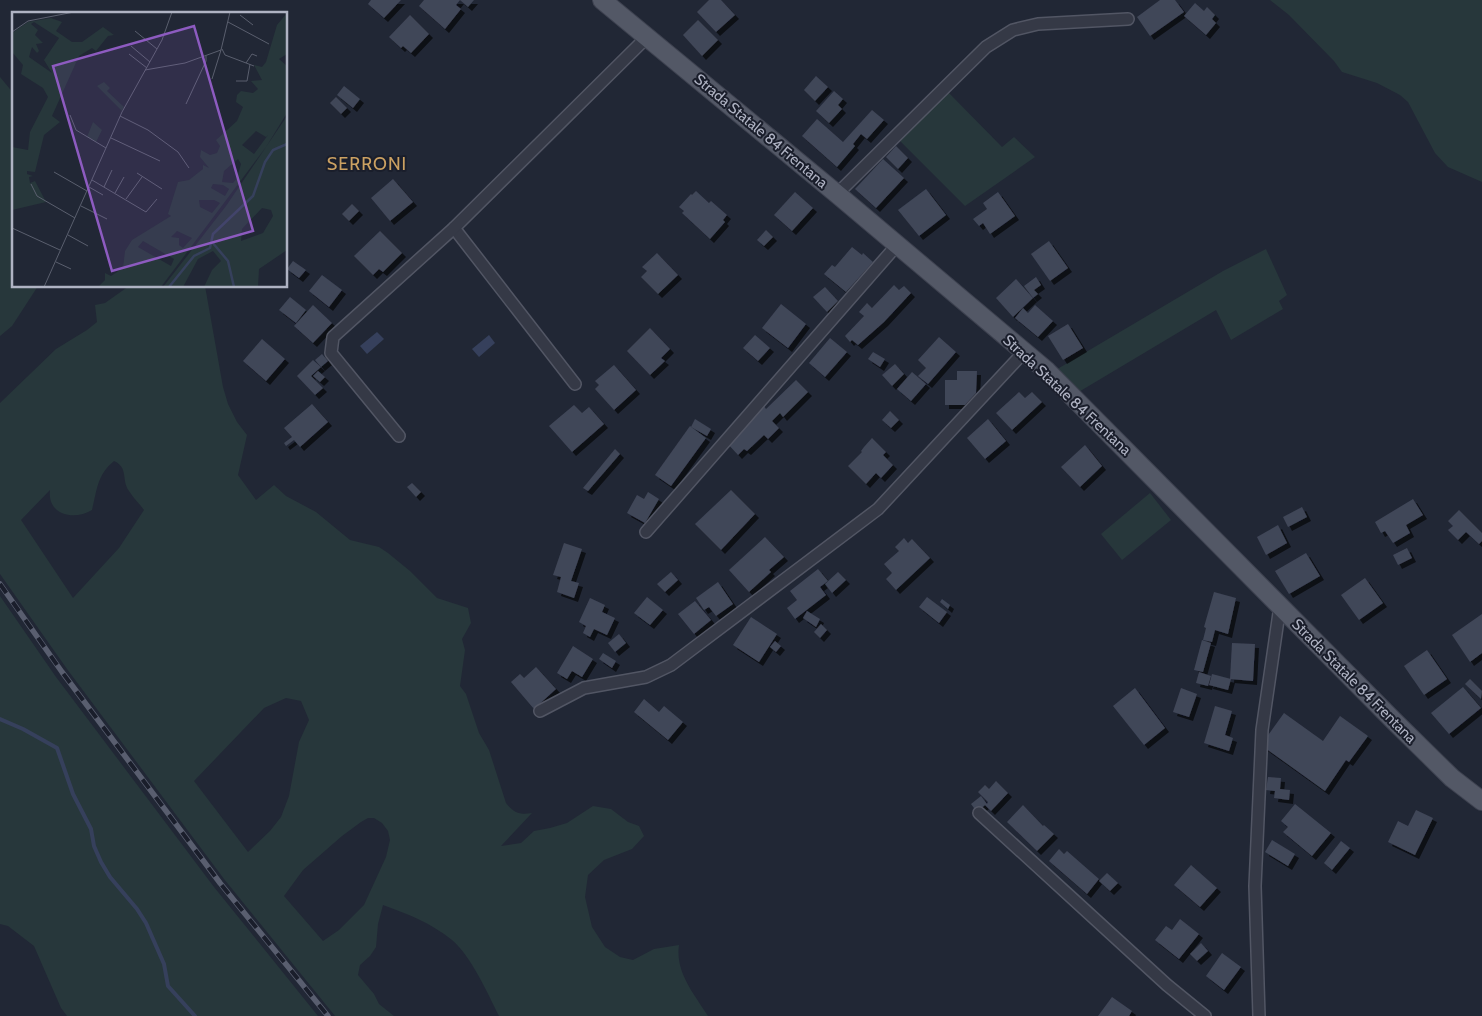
<svg xmlns="http://www.w3.org/2000/svg" width="1482" height="1016" viewBox="0 0 1482 1016" font-family="Cabin,sans-serif">
<defs>
<filter id="shadow"><feDropShadow dx="4" dy="4" stdDeviation="0" flood-color="#0009"/></filter>
</defs>
<rect width="100%" height="100%" fill="#212735"/>
<g fill="#27373b" fill-rule="evenodd">
<path d="M1270,0H1482V182L1448,167L1435,153L1408,102L1400,95L1377,83L1342,72L1334,61L1289,15Z"/>
<path d="M0,77L14,94V286H38L12,326L0,336Z"/>
<path d="M947,91L1002,147L1014,137L1035,157L965,206L898,139Z"/>
<path d="M1266,249L1287,295L1279,301L1283,309L1231,340L1216,310L1077,393L1054,371L1223,271Z"/>
<path d="M129,286H205L223,387L228,404L237,422L247,435L238,475L256,500L274,485L286,496L316,512L350,540L379,547L388,553L410,571L437,598L468,608L471,623L462,639L465,650L460,686L466,694L479,733L489,750L506,803C514,813 520,815 532,813L501,846L521,843L534,831L550,828L567,823L593,806L611,809L628,822L639,826L644,836L632,849L604,860L588,875L585,897L592,927L605,947L620,957L633,960L654,949L679,945C675,972 694,994 708,1016H499C488,994 471,956 452,940C431,923 408,914 383,905L378,924L376,947L370,956L360,965L358,975L374,994L379,1004L394,1016H335L224,879L67,669L0,574V403L56,349L87,330L97,322L95,305L105,303ZM114,461C129,468 121,480 129,491C133,498 140,504 144,510L119,548L73,598L21,520L50,490C47,515 74,521 92,510C97,490 97,475 114,461ZM286,698L301,701L309,720L299,742L289,796L281,817L270,831L248,852L194,781L264,708ZM368,818H374L382,823L388,831L390,840L386,857L364,905L339,930L323,941L284,896L303,870L342,836L361,822Z"/>
<path d="M1150,493L1171,520L1122,560L1101,534Z"/>
<path d="M0,596L56,677L214,887L318,1016H67L61,1008L34,946L8,926L0,924Z"/>
</g>
<g fill="#36405c">
<path d="M377,332L384,339L367,354L360,346Z"/>
<path d="M489,335L495,343L479,357L472,349Z"/>
</g>
<g fill="none" stroke-linecap="round" stroke-linejoin="round">
<path stroke="#36405c" stroke-width="4" d="M0,719L23,729L57,748L73,794L91,829L94,846L101,862L110,877L137,909L146,923L164,964L168,986L195,1016"/>
</g>
<g fill="#404658" filter="url(#shadow)">
<path d="M371,0H401L384,18L368,4Z"/>
<path d="M424,0H474L468,7L460,0L456,5L461,9L445,29L419,6Z"/>
<path d="M709,0H721L735,15L716,32L697,12Z"/>
<path d="M1160,0H1175L1184,12L1150,36L1137,17Z"/>
<path d="M1195,3L1204,11L1207,7L1215,15L1212,19L1216,23L1206,35L1184,16Z"/>
<path d="M410,15L429,34L411,53L403,46L401,48L389,37Z"/>
<path d="M698,20L718,40L702,56L683,35Z"/>
<path d="M816,76L828,87L815,101L804,90Z"/>
<path d="M344,86L360,99L353,108L337,95Z"/>
<path d="M834,91L843,99L838,105L842,109L829,123L816,111Z"/>
<path d="M336,97L347,108L341,114L330,103Z"/>
<path d="M872,110L884,120L867,139L861,134L853,144L855,146L837,167L802,136L817,119L843,142Z"/>
<path d="M896,146L908,158L898,169L886,157Z"/>
<path d="M883,159L904,178L876,208L855,189Z"/>
<path d="M393,179L413,202L390,221L371,198Z"/>
<path d="M926,189L946,215L919,236L898,210Z"/>
<path d="M696,191L709,203L711,201L727,215L723,220L725,222L710,239L682,213L684,211L679,207L691,194L692,195Z"/>
<path d="M795,192L813,208L792,231L774,215Z"/>
<path d="M998,192L1015,216L990,234L983,223L979,226L973,219L987,209L983,203Z"/>
<path d="M352,204L359,211L349,221L342,214Z"/>
<path d="M766,230L773,237L764,246L757,240Z"/>
<path d="M380,231L402,253L383,272L379,269L373,275L354,256Z"/>
<path d="M1049,241L1068,268L1050,281L1031,254Z"/>
<path d="M852,247L862,255L863,253L873,262L846,292L824,274L832,265L835,267Z"/>
<path d="M657,253L678,275L658,294L641,277L647,271L642,267Z"/>
<path d="M293,261L306,270L299,278L287,269Z"/>
<path d="M322,275L342,290L329,307L309,291Z"/>
<path d="M1036,277L1041,285L1034,290L1038,294L1033,298L1024,286Z"/>
<path d="M1016,279L1033,298L1013,317L996,298Z"/>
<path d="M894,285L899,290L904,286L911,293L884,322L858,345L852,340L850,342L845,336L864,316L859,312L867,303L872,308Z"/>
<path d="M825,287L838,301L827,312L813,297Z"/>
<path d="M290,297L306,310L296,323L279,310Z"/>
<path d="M781,304L806,324L788,348L762,328Z"/>
<path d="M313,305L332,323L313,343L294,326Z"/>
<path d="M1035,305L1053,321L1038,337L1015,318L1023,308L1028,313Z"/>
<path d="M1068,324L1083,348L1063,360L1048,336Z"/>
<path d="M650,328L670,349L661,358L665,361L650,375L627,351Z"/>
<path d="M755,335L770,348L758,361L743,348Z"/>
<path d="M939,337L956,352L928,384L918,376L926,368L918,360Z"/>
<path d="M830,338L847,352L825,377L809,363Z"/>
<path d="M262,339L285,359L266,381L243,361Z"/>
<path d="M873,352L885,359L880,367L868,359Z"/>
<path d="M322,354L328,361L321,367L315,360Z"/>
<path d="M313,360L321,367L311,376L323,388L315,395L297,376Z"/>
<path d="M895,364L904,374L892,386L882,375Z"/>
<path d="M614,365L636,390L614,410L595,389L599,385L595,381Z"/>
<path d="M318,371L325,377L320,382L313,376Z"/>
<path d="M957,371H977L976,393L965,405H945V380H957Z"/>
<path d="M912,372L926,384L911,401L897,389Z"/>
<path d="M796,380L808,392L783,417L780,413L772,421L779,428L768,439L764,435L747,451L744,449L738,455L727,443L764,406L766,409Z"/>
<path d="M1019,392L1025,398L1032,392L1042,402L1012,430L996,413Z"/>
<path d="M312,404L328,422L300,447L294,440L286,446L284,443L292,437L284,428Z"/>
<path d="M574,405L582,413L589,407L604,424L572,452L549,426Z"/>
<path d="M890,411L899,420L891,428L882,420Z"/>
<path d="M695,419L711,429L707,436L691,427Z"/>
<path d="M988,419L1006,441L985,459L967,438Z"/>
<path d="M690,426L706,438L671,486L655,475Z"/>
<path d="M872,438L886,452L883,455L893,465L881,478L876,473L866,484L848,466L862,452L861,451L864,447Z"/>
<path d="M1085,445L1102,466L1080,487L1061,467Z"/>
<path d="M615,449L620,454L588,491L583,488Z"/>
<path d="M412,483L421,492L416,497L407,487Z"/>
<path d="M731,490L755,514L721,550L695,524Z"/>
<path d="M648,492L659,499L645,523L627,513L637,495L644,499Z"/>
<path d="M1413,499L1423,515L1406,525L1410,533L1393,543L1385,531L1381,533L1375,522Z"/>
<path d="M1302,507L1307,517L1288,527L1283,517Z"/>
<path d="M1459,510L1482,533V541L1479,544L1466,532L1458,540L1448,530L1453,526L1448,521Z"/>
<path d="M1278,525L1287,543L1266,555L1257,537Z"/>
<path d="M765,537L784,557L769,570L771,572L749,592L729,570Z"/>
<path d="M904,538L908,543L912,539L930,558L896,590L886,579L892,573L884,564L899,551L895,547Z"/>
<path d="M564,543L582,549L571,581L579,583L574,598L557,592L561,577L553,575Z"/>
<path d="M1407,548L1412,558L1398,565L1393,555Z"/>
<path d="M1306,553L1320,576L1289,594L1275,571Z"/>
<path d="M818,569L828,581L820,587L826,595L795,619L787,608L797,600L790,591Z"/>
<path d="M671,572L678,580L665,592L657,584Z"/>
<path d="M838,572L846,580L832,593L825,584Z"/>
<path d="M1365,578L1383,603L1359,620L1341,595Z"/>
<path d="M718,582L733,604L716,616L709,607L704,610L696,598Z"/>
<path d="M1214,592L1236,598L1228,634L1215,630L1212,642L1203,640L1206,628L1204,627Z"/>
<path d="M647,597L663,610L650,625L634,613Z"/>
<path d="M927,597L947,612L939,623L919,607Z"/>
<path d="M590,598L605,605L602,612L615,618L607,635L594,629L590,637L583,633L586,626L579,622Z"/>
<path d="M942,599L950,605L948,609L940,602Z"/>
<path d="M695,601L711,620L694,634L678,614Z"/>
<path d="M807,611L820,619L816,627L803,618Z"/>
<path d="M1482,614V653L1470,662L1452,635Z"/>
<path d="M751,617L777,634L759,662L733,645Z"/>
<path d="M821,624L827,630L820,638L814,632Z"/>
<path d="M619,634L626,643L615,652L608,643Z"/>
<path d="M1202,640L1211,643L1203,672L1194,670Z"/>
<path d="M775,641L781,646L776,652L770,647Z"/>
<path d="M1232,643L1255,644L1253,681L1230,679Z"/>
<path d="M573,646L593,659L582,677L572,671L567,679L557,673Z"/>
<path d="M1427,650L1447,679L1424,695L1404,666Z"/>
<path d="M603,653L616,661L612,668L599,659Z"/>
<path d="M536,667L556,689L534,709L511,682L520,674L524,678Z"/>
<path d="M1199,672L1211,676L1208,686L1196,683Z"/>
<path d="M1212,674L1231,679L1228,690L1209,685Z"/>
<path d="M1470,679L1482,691L1481,699L1465,684Z"/>
<path d="M1463,687L1481,708L1449,734L1431,713Z"/>
<path d="M1135,688L1165,728L1144,745L1113,706Z"/>
<path d="M1181,688L1197,694L1189,717L1173,712Z"/>
<path d="M644,699L659,712L664,706L683,722L668,740L634,712Z"/>
<path d="M1215,706L1232,711L1225,735L1233,738L1229,751L1204,743Z"/>
<path d="M1284,713L1323,741L1340,716L1368,736L1349,762L1346,760L1325,791L1261,745Z"/>
<path d="M1268,777L1281,778L1280,789L1290,790L1289,800L1274,798L1275,791L1266,790Z"/>
<path d="M996,781L1008,793L991,811L985,805L977,812L971,804L981,796L987,804L988,802L978,792L985,785L989,789Z"/>
<path d="M1295,804L1331,833L1312,856L1283,832L1288,827L1281,821Z"/>
<path d="M1023,805L1043,826L1044,825L1054,834L1037,851L1007,822Z"/>
<path d="M1416,810L1433,818L1415,855L1388,842L1398,821L1408,826Z"/>
<path d="M1272,840L1295,854L1288,866L1265,852Z"/>
<path d="M1341,841L1350,848L1332,870L1324,863Z"/>
<path d="M1059,849L1064,854L1067,851L1099,879L1087,894L1049,861Z"/>
<path d="M1191,865L1217,888L1200,907L1174,885Z"/>
<path d="M1107,873L1118,883L1110,891L1099,881Z"/>
<path d="M1180,919L1199,934L1179,959L1155,940L1166,926L1172,930Z"/>
<path d="M1201,943L1208,951L1197,961L1190,954Z"/>
<path d="M1222,953L1241,967L1224,990L1206,976Z"/>
<path d="M1112,997L1132,1011L1129,1016H1098Z"/>
</g>
<g fill="none" stroke-linecap="round" stroke-linejoin="round">
<g stroke="#525664" stroke-width="14">
<g id="street">
<path d="M837,194L986,47L1013,30L1038,24L1128,19"/>
<path d="M454,228L575,384"/>
<path d="M399,436L331,353L333,337L454,228L647,37"/>
<path d="M646,532L897,245"/>
<path d="M540,711L584,688L646,677L671,665L878,509L1024,352"/>
<path d="M979,813L1167,985L1205,1016"/>
<path d="M1259,1016L1255,886L1262,730L1280,606"/>
</g>
</g>
<g stroke="#3e4250" stroke-width="20">
<path id="primary" d="M602,0L837,194L1047,371L1394,721L1452,778L1482,801"/>
</g>
<use href="#street" stroke="#353946" stroke-width="11"/>
<use href="#primary" stroke="#535866" stroke-width="18"/>
<g stroke="#595e6f" stroke-width="5.5">
<path id="rail" d="M0,584L62,672L220,883L328,1016"/>
</g>
<use href="#rail" stroke="#1a1e2b" stroke-width="4" stroke-dasharray="11" stroke-linecap="butt"/>
</g>
<g text-anchor="middle" stroke-width="4" stroke-linejoin="round" paint-order="stroke">
<g font-size="15" fill="#afb3c3" stroke="#1a1e2b">
<text transform="translate(761 131) rotate(40)" y="5">Strada Statale 84 Frentana</text>
<text transform="translate(1067 395) rotate(43)" y="5">Strada Statale 84 Frentana</text>
<text transform="translate(1354 681) rotate(45)" y="5">Strada Statale 84 Frentana</text>
</g>
<g font-size="18" letter-spacing="1" fill="#cba162" stroke="#1a1e2b">
<text x="367" y="170">SERRONI</text>
</g>
</g>
<g transform="translate(12 12)">
<rect width="275" height="275" fill="#212735"/>
<path d="M275,1V42L267,47L275,54V101L254,135L149,275H86L93,268V261L99,264L111,256L113,239L120,228L159,204L156,202L166,170L177,168L191,157V153L197,156L188,145L189,138L198,143L205,141L208,134L204,128L225,109L231,95L224,90L225,83L229,79L241,81L246,77L239,69L250,68L242,53L250,55L254,50L265,13ZM244,119L254,125L256,123L242,142L230,133ZM226,147L229,152L225,166L221,171L210,170L212,159ZM201,172L211,173L217,177L213,184L199,176ZM187,188H202L208,191L200,201L188,195ZM165,219L180,226L171,236L167,233V226L159,225ZM131,229L162,247L159,254L126,235ZM39,6L50,10L44,19L60,30H70L91,15L102,23L96,24L84,39L80,36L67,44L40,104L48,110L32,123L23,160L15,159V162L21,164L17,165L18,171L23,169L34,190L0,198V135L16,138L18,120L36,85L31,76L9,62L11,53L0,40V21L16,10ZM22,10L47,26L32,48L40,61L17,45L20,35L25,41L27,39L24,32L31,31L23,23L26,18L19,12ZM92,70L98,76L95,79L112,95L110,99L85,74ZM275,104V238L247,257L246,275H192L200,258L209,249L201,239L186,247L171,275H151L214,194ZM250,196L259,198L261,204L251,221L229,229L230,217ZM81,110L90,118L84,130L75,125Z" fill="#27373b" fill-rule="evenodd"/>
<path fill="none" stroke="#36405c" stroke-width="2.5" d="M200,230L216,249L222,275M157,275L182,244L198,236L201,222L241,184L253,150L261,138L275,132"/>
<path fill="none" stroke="#5a5f6e" stroke-width="1" d="M228,3L241,13M216,10L257,32M123,19L145,37M0,20L16,9L62,0M119,34L138,50M210,37L213,43L242,54M117,42L135,56M234,51L240,42L245,44M133,58L173,51L209,38L218,0M200,67L209,38M224,69H235L238,52M174,92L194,49V44M58,103L64,118L94,136M108,104L136,118L166,140L177,156M99,126L148,149M42,160L75,179M125,161L150,177M80,168L134,200L145,187M19,172L25,184L63,206M77,175L91,183M92,175L100,158M103,181L112,165M114,187L130,165M69,194L95,207M0,216L48,238M56,223L76,234M44,250L59,257M32,275L110,100L150,28L160,0"/>
<path fill="#8d5bc0" fill-opacity="0.15" stroke="#8d5bc0" stroke-width="2.5" d="M182,14L241,219L100,259L41,54Z"/>
<rect width="275" height="275" fill="none" stroke="#afb3c3" stroke-width="2.5"/>
</g>
</svg>
